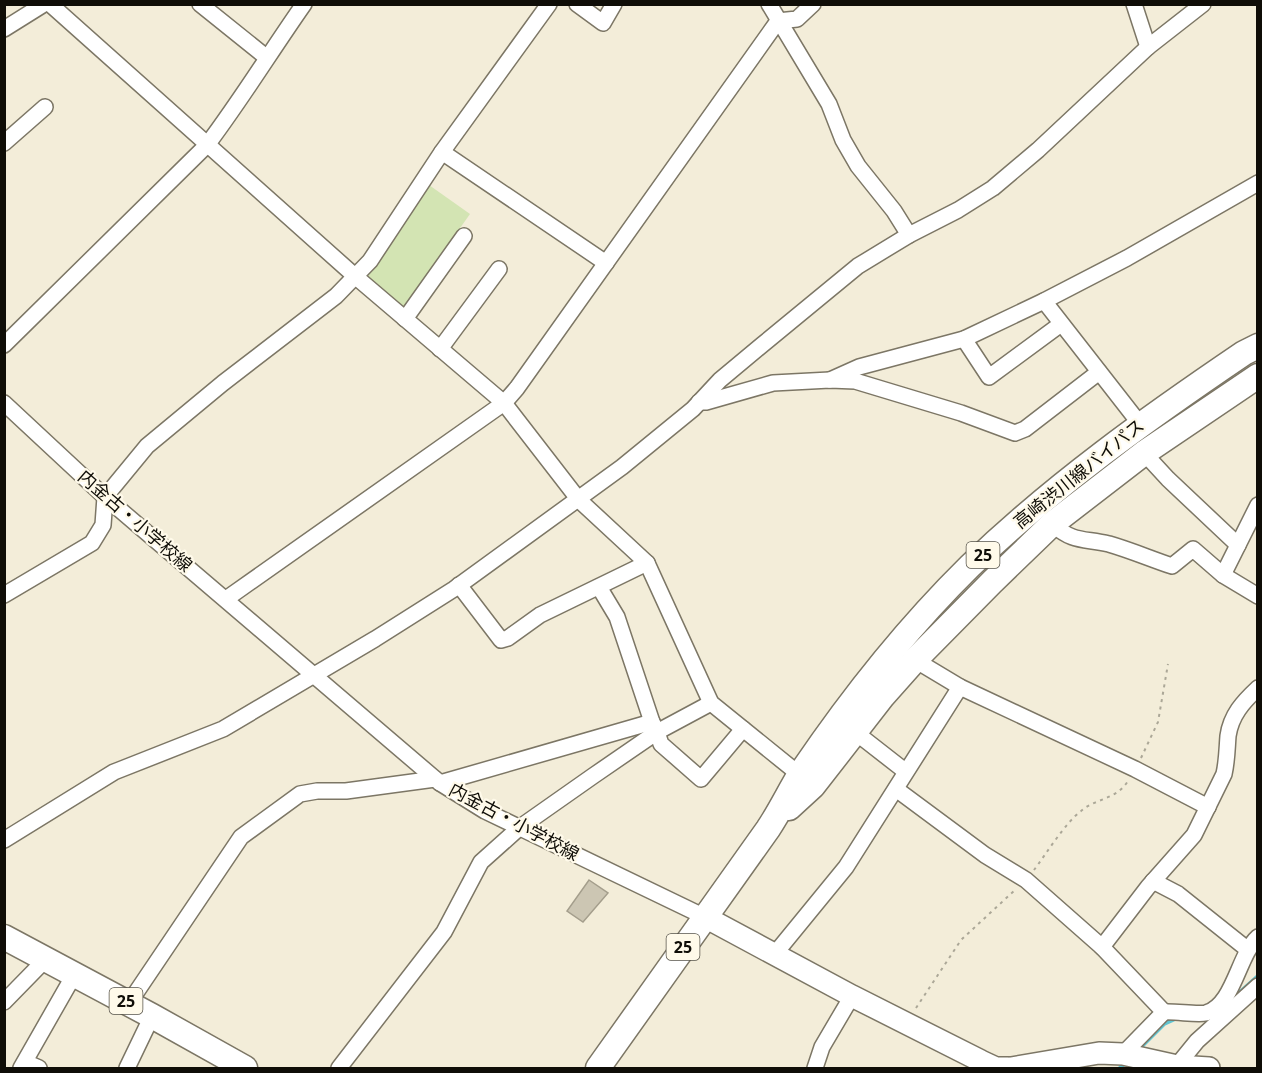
<svg xmlns="http://www.w3.org/2000/svg" width="1262" height="1073" viewBox="0 0 1262 1073" font-family="'Noto Sans','Noto Sans JP',sans-serif">
<rect width="100%" height="100%" fill="#f3edd9"/>
<path fill="#d3e4b3" d="M429,185L470,214L402,310L366,281V276Z"/>
<g fill="none" stroke-linecap="round" stroke-linejoin="round">
<g stroke="#60c4d1" stroke-width="4">
<path d="M1238,994L1258,976"/>
<path d="M1138,1050L1164,1024L1175,1019"/>
<path d="M1120,1068L1126,1062"/>
</g>
</g>
<path fill="#ccc6b3" stroke="#a49e8c" stroke-width="1.5" d="M589,880L608,893L583,922L567,911Z"/>
<g fill="none" stroke-linecap="round" stroke-linejoin="round">
<g stroke="#7c7665" stroke-width="18">
<g id="street">
<path d="M50,4L356,277L504,403L579,500L647,563L711,703L800,775"/>
<path d="M200,4L266,57"/>
<path d="M577,4L603,23L614,4"/>
<path d="M769,4L829,104L843,140L858,166L894,211L909,235"/>
<path d="M1134,4L1148,47"/>
<path d="M4,29L44,4"/>
<path d="M4,143L45,107"/>
<path d="M442,152L606,263"/>
<path d="M1044,301L1140,424"/>
<path d="M405,319L464,236"/>
<path d="M964,339L989,377L1061,324"/>
<path d="M4,345L207,145C241,100 271,51 304,4"/>
<path d="M440,349L499,269"/>
<path d="M830,380L859,367L964,339L1044,301L1127,258L1258,183"/>
<path d="M699,402H706L773,383L830,380L855,381L961,413L1015,433L1025,429L1099,372"/>
<path d="M4,403L105,497L440,783L485,811L705,917"/>
<path d="M1144,453L1168,479L1238,545"/>
<path d="M1052,524C1074,543 1083,538 1109,544C1130,550 1151,559 1172,566L1193,549L1223,575L1258,596"/>
<path d="M1223,575L1258,505"/>
<path d="M459,585L501,640L508,638L540,615L647,563"/>
<path d="M599,587L617,617L652,722"/>
<path d="M4,595L92,543L103,525L105,497L147,446L223,383L336,296L370,261L442,152L549,4"/>
<path d="M226,599L504,403L517,388L778,21L797,19L813,4"/>
<path d="M915,660L960,687L1135,769L1208,807"/>
<path d="M855,732L905,771"/>
<path d="M440,783L652,722L657,732L661,744L701,779L743,729"/>
<path d="M896,789L985,855L1026,880L1102,947L1164,1012L1123,1054"/>
<path d="M4,840L114,772L223,729L375,639L454,589L622,467L693,409L720,380L762,345L858,266L909,235L958,210L993,188L1038,150L1148,47L1203,4"/>
<path d="M1153,881L1178,894L1247,949"/>
<path d="M1102,947L1148,887L1194,835L1224,774C1227,761 1227,749 1228,736C1231,715 1243,702 1258,688"/>
<path d="M774,955L846,867L960,687"/>
<path d="M4,1002L46,959"/>
<path d="M129,1003L241,837L300,794L317,791H346L435,779"/>
<path d="M1164,1012C1176,1011 1196,1015 1206,1013C1234,1005 1238,955 1258,937"/>
<path d="M25,1062L39,1068"/>
<path d="M21,1068L74,975"/>
<path d="M127,1068L152,1016"/>
<path d="M339,1068L444,932L481,862L519,828L593,776L657,732L711,703"/>
<path d="M815,1068L822,1047L852,996"/>
<path d="M1175,1068L1197,1041L1258,986"/>
</g>
</g>
<g stroke="#7c7665" stroke-width="24">
<g id="secondary">
<path d="M705,917L852,996L981,1061L996,1068H1008"/>
<path d="M1011,1068L1099,1053L1123,1054L1177,1066L1209,1068"/>
</g>
</g>
<g stroke="#7c7665" stroke-width="27">
<g id="primary">
<path d="M789,808L813,786L883,696L915,660L992,582L1052,524L1144,453L1258,376"/>
<path d="M4,937L152,1016L245,1068"/>
<path d="M598,1068C654,988 712,909 768,829C780,811 789,792 800,774C850,700 907,628 970,566C1054,485 1148,418 1244,353L1258,346"/>
</g>
</g>
<g stroke="#aba797" stroke-width="2" stroke-dasharray="3 4.5" stroke-linecap="butt">
<path d="M1141,758L1158,722L1168,664"/>
<path d="M1034,870C1046,854 1066,822 1081,811C1096,798 1116,800 1128,781"/>
<path d="M916,1008L961,940L1016,889"/>
</g>
<use href="#street" stroke="#fff" stroke-width="15"/>
<use href="#secondary" stroke="#fff" stroke-width="21"/>
<use href="#primary" stroke="#fff" stroke-width="24"/>
</g>
<g text-anchor="middle" stroke-width="4.5" stroke-linejoin="round" paint-order="stroke">
<g fill="#fffaea" stroke="#57544b" stroke-width="1.5">
<rect x="966.5" y="542" width="33" height="26" rx="4.5"/>
<rect x="666.5" y="934" width="33" height="26" rx="4.5"/>
<rect x="109.5" y="988" width="33" height="26" rx="4.5"/>
</g>
<g font-size="16" font-weight="bold" fill="#0f0d07">
<text x="983" y="561">25</text>
<text x="683" y="953">25</text>
<text x="126" y="1007">25</text>
</g>
<g font-size="18" fill="#0f0d07" stroke="#fffaea">
<text transform="translate(1079 474) rotate(-39)" y="6">高崎渋川線バイパス</text>
<text transform="translate(135 521) rotate(41)" y="6">内金古・小学校線</text>
<text transform="translate(514 822) rotate(28)" y="6">内金古・小学校線</text>
</g>
</g>
<rect width="1262" height="1073" fill="none" stroke="#0f0d07" stroke-width="12"/>
</svg>
